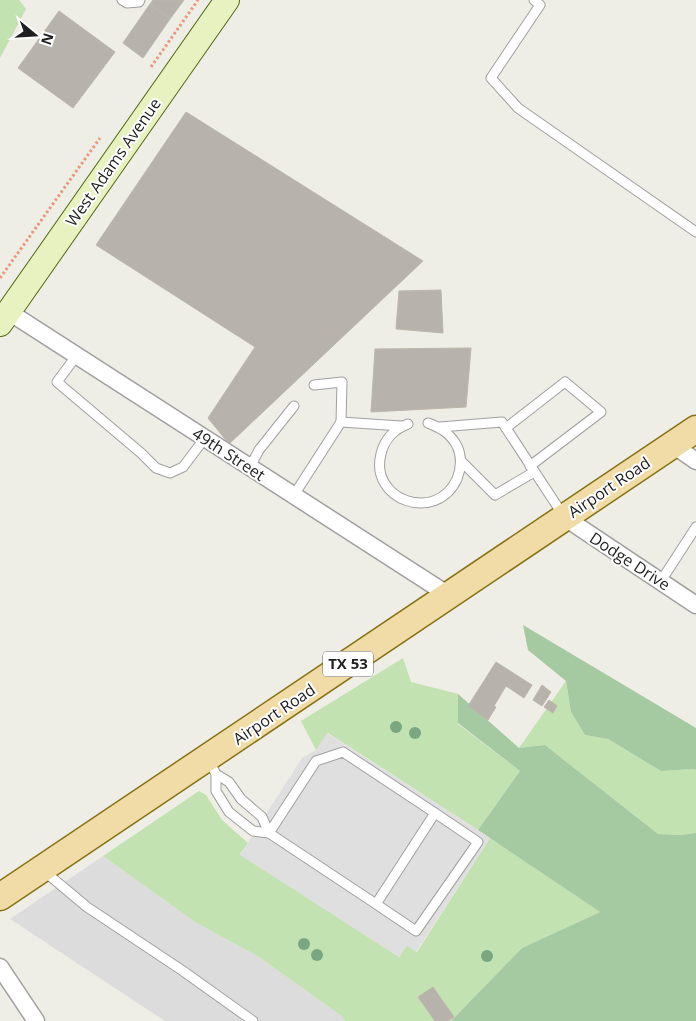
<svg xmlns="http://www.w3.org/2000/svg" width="696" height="1021" viewBox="0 0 696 1021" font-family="'Open Sans',sans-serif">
<rect width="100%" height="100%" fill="#eeede6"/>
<path fill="#dcdcdc" d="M103,856L195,922L259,957L343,1017L345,1021H165L10,919Z"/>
<g fill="#c2e2b2">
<path d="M0,0H19L26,9L0,58Z"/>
<path d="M403,658L411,682L458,694V724L520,771L478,830L328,733L316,750L301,721Z"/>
<path d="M566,681L571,712L585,735L608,739L661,771L694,769L696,770V833L681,835L658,834L545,745L519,748Z"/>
<path d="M199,791L206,795L222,820L248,843L240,854L399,957L407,945L417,952L490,838L600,912L522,948L451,1021H345L343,1017L259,957L195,922L103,856Z"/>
</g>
<g fill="#a5c9a0">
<path d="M523,625L696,728V770L694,769L661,771L608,739L585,735L571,712L566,681L528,650Z"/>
<path d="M458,694L519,748L545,745L658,834L681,835L696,833V1021H451L522,948L600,912L478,830L520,771L458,723Z"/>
</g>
<path fill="#dfdfdf" d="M327,733L490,838L416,952L407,946L399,957L240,855L302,758L316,750Z"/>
<g fill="#b7b3ac" stroke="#beb6aa">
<path d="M153,0H184L170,19L150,4Z"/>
<path d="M150,4L170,19L143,58L123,43Z"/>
<path d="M59,11L115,52L73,108L18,68Z"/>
<path d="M186,112L423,261L229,444L208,418L255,347L96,245Z"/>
<path d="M441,290L443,333L396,329L399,291Z"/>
<path d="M471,348L466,407L371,412L375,349Z"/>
<path d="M496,662L532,685L524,698L506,686L494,706L496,707L488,720L468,706Z"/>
<path d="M542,685L551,692L542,706L533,700Z"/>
<path d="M549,700L557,706L553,713L544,707Z"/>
<path d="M433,987L454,1017L448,1021H435L418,997Z"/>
</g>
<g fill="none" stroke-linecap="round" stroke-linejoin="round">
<g stroke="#a0a0a0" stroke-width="11">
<g id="lane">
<path d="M122,0L127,3L139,2L140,0"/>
<path d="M534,0L540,5L491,78L518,108L696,232"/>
<path d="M77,355L57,382L141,453L156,468L170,473L183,467L205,438"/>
<path d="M314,385L342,382L341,422"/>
<path d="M408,424C394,429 384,440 381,454C369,500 436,524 457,479C461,469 462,456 457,446C450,433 441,428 428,423"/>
<path d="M440,427L502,422L563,515"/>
<path d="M506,428L565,382L601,412L530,466"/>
<path d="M461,461L495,495L534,472"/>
<path d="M250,467L259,450L294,406"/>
<path d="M294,495L341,422L401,426"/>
<path d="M661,581L696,527"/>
<path d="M208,759L216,774V791L229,812L253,831L269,833L376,904L435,813L343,752L316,761L269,833"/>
<path d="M216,774L229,782L241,799L262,817L269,833"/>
<path d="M44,871L87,907L183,971L253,1021"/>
<path d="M376,904L416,931L478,842L435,813"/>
</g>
</g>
<g stroke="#a0a0a0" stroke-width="19">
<g id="street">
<path d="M9,312L450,596"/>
<path d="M673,445L696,461"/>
<path d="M564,517L696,605"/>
<path d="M0,967L36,1021"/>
</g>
</g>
<g stroke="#536912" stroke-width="26">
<path id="secondary" d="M0,324L227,0"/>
</g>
<g stroke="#877212" stroke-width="29">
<path id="primary" d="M0,897L696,429"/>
</g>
<g stroke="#e9987c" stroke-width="3" stroke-dasharray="2.5 2.5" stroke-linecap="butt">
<path d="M151,67L198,0"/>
<path d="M0,278L100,138"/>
</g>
<use href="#lane" stroke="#fff" stroke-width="9"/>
<use href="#street" stroke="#fff" stroke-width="16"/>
<use href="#secondary" stroke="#e8f2c0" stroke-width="24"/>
<use href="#primary" stroke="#f1dca8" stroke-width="26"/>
</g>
<g fill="#79a880">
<circle cx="396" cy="727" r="6"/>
<circle cx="415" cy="733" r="6"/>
<circle cx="304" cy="944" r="6"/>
<circle cx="317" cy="955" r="6"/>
<circle cx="487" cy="956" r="6"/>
</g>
<g text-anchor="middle" stroke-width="4" stroke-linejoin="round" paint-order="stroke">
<rect fill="#fff" stroke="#626262" stroke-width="1" x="323" y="651.5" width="50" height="25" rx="4"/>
<g font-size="15" font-weight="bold" fill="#1f1f1f">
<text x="348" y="669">TX 53</text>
</g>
<g font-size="16" fill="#1f1f1f" stroke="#fff">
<text transform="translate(113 162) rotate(-55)" y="6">West Adams Avenue</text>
<text transform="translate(229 454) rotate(33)" y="6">49th Street</text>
<text transform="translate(609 487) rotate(-34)" y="6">Airport Road</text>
<text transform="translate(630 561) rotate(33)" y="6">Dodge Drive</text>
<text transform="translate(274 714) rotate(-34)" y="6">Airport Road</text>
</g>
</g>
<g transform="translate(35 35) rotate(108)" stroke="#ffffff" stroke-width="4" paint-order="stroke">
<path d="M0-4L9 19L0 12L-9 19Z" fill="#1f1f1f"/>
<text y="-8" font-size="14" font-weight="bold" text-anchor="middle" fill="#1f1f1f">N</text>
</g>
</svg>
